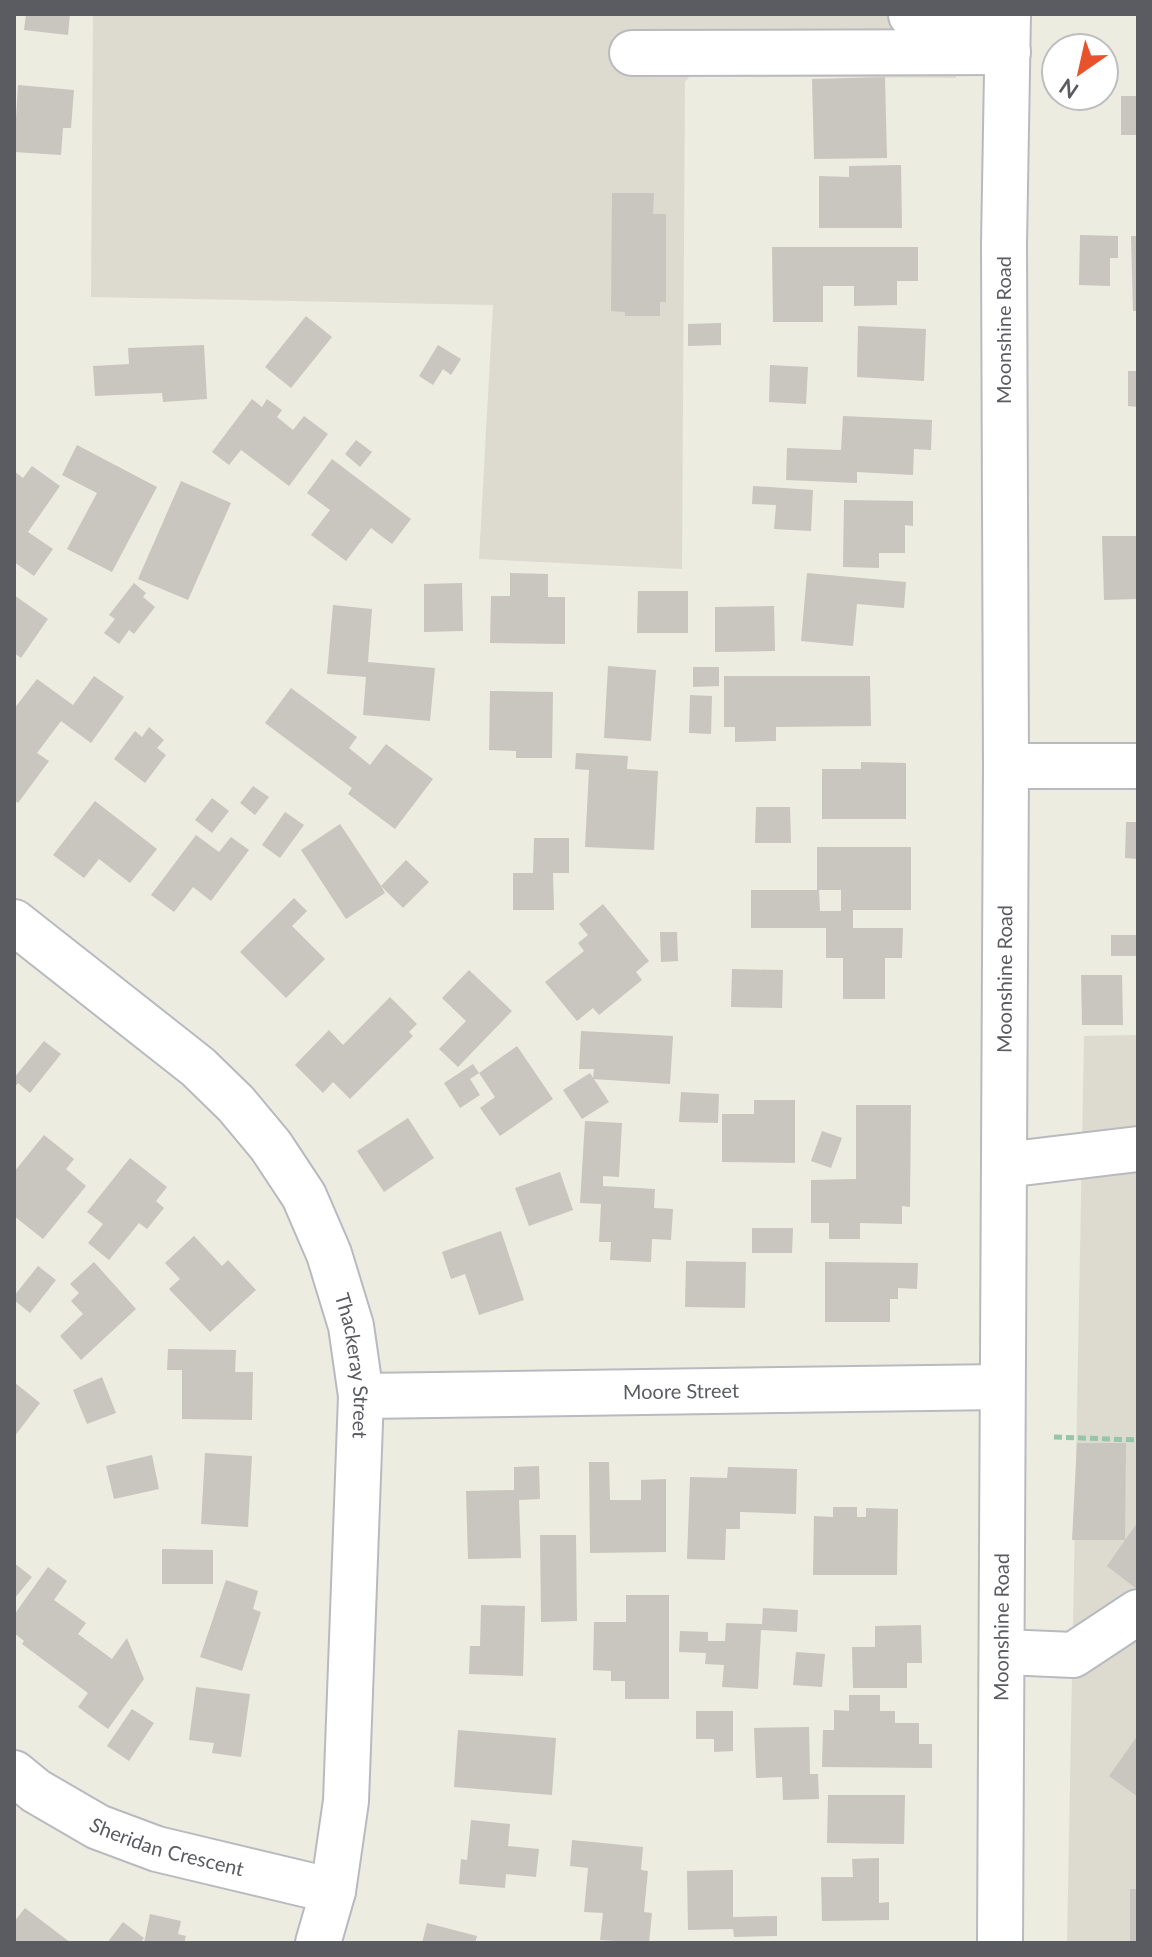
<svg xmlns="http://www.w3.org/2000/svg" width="1152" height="1957" viewBox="0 0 1152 1957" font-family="Lato,sans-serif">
<rect width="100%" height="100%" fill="#edece1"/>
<g fill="#dddbcf">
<path d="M93,14H956V78L690,76L685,82L682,569L479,559L493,305L91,297Z"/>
<path d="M1138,1035V1943H1067L1084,1036Z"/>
</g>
<g fill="#c8c6be" fill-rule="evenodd">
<path d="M26,14H70L68,35L24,30Z"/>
<path d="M885,77L887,158L814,159L812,79Z"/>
<path d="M18,85L74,90L71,128H63L61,155L14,152Z"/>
<rect x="1121" y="96" width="17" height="39"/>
<path d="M901,165L902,228H819V176L849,177V166Z"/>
<path d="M612,193H654L653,214H666V302H660V316H625V312L611,311Z"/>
<path d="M1080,235L1118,236V258H1110V286L1079,285Z"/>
<path d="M1131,236H1138V311H1133Z"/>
<path d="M772,247H918V281H897V305L854,306V286H823V322H773Z"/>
<path d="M306,316L332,337L291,388L265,367Z"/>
<path d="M721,323V345L688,346V324Z"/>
<path d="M858,326L926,329L924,381L857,377Z"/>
<path d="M204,345L207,399L163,402L162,393L95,396L93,366L129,364L128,348Z"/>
<path d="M438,345L461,359L451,375L443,369L433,385L419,376Z"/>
<path d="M770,365L808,367L806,404L769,402Z"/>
<path d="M1128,371H1138V407L1128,406Z"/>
<path d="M252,399L262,407L267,399L282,410L277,417L293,430L304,416L328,434L289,486L241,450L229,465L212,452Z"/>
<path d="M843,416L932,420L931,450L914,449L913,475L857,472V483L786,480L787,448L841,450Z"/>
<path d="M356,440L372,452L360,467L345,454Z"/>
<path d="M77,445L157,487L112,572L67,549L97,493L62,475Z"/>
<path d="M332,459L411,519L392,544L371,528L346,561L311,535L330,510L307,493Z"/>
<path d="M32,466L60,486L28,532L53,549L34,576L14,562V471L23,478Z"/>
<path d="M181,481L231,503L188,600L138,579Z"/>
<path d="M753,486L813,490L811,531L774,529L776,505L752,504Z"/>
<path d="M844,500L913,501V526L905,525V553H879V568L843,567Z"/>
<path d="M1102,536H1138V599L1104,600Z"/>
<path d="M510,573L548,574V597H565V644L490,643L491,596H510Z"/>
<path d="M807,573L906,582L904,608L857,604L853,646L801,641Z"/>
<path d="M134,583L146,593L143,597L155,607L134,634L129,630L119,644L104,633L115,619L109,615Z"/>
<path d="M462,583L463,631L424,632V584Z"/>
<path d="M638,591H688V633H637Z"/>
<path d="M14,595L48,619L21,658L14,653Z"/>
<path d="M333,605L372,609L368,662L435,668L430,721L363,715L366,677L327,674Z"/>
<path d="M774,606L775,651L715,652V607Z"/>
<path d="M608,666L656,670L651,741L604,738Z"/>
<path d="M693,667H719V686L693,687Z"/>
<path d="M94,676L124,697L91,743L61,721L37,753L49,761L18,803L14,800V709L37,679L73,705Z"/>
<path d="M724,676H870L871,726L776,727V741L735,742V727H724Z"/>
<path d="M291,688L357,737L349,748L370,765L386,744L433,779L395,829L348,794L352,788L265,723Z"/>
<path d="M490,691L553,692L552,758H516V751L489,750Z"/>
<path d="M690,695L712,696L711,734L689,733Z"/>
<path d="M149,727L164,740L157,748L166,755L145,783L114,759L135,731L142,737Z"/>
<path d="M576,753L628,756L627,769L658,771L654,850L585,847L589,770L575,769Z"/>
<path d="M861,762L906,763V819H822V769H861Z"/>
<path d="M253,786L269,797L255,815L240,803Z"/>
<path d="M212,798L229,811L212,833L195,820Z"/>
<path d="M95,801L157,849L130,883L99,859L84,878L53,855Z"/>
<path d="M756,807H790L791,843H755Z"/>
<path d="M285,812L304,825L280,858L262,845Z"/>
<path d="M1126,822H1138V859L1125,858Z"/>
<path d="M340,824L381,886L406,860L429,882L403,908L381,886L385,893L346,919L301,850Z"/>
<path d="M196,835L219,852L231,837L249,850L211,901L193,887L174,912L151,895Z"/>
<path d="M534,838H569V873H553L554,910H513V873H533Z"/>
<path d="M817,847H911V910H853V928H903L902,958H885V999H843V958H826V928H751V890H817ZM819,890H841V911H820Z"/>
<path d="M294,898L307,911L292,926L325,959L286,998L240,952Z"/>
<path d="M603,904L649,961L636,972L642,980L599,1015L593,1008L577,1021L545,982L584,951L578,943L588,935L579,924Z"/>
<path d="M660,932H677L678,961L661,962Z"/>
<rect x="1111" y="935" width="27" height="21"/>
<path d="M732,969L783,970L782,1008L731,1007Z"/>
<path d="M469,970L512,1011L458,1067L439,1049L466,1021L442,998Z"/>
<path d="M1081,975H1122L1123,1025H1082Z"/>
<path d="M390,997L417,1024L409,1032L413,1036L350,1099L333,1082L323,1093L295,1065L329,1030L343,1045Z"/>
<path d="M581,1031L673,1036L670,1084L593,1079L594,1069H579Z"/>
<path d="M44,1041L61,1054L30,1093L18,1083L14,1088V1078Z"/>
<path d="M517,1046L553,1099L500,1136L480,1108L495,1097L479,1073Z"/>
<path d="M473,1064L479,1073L470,1079L480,1095L460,1108L444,1083Z"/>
<path d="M590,1073L609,1102L582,1119L563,1090Z"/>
<path d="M681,1092L719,1094L718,1123L679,1122Z"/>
<path d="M754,1100H795V1163L722,1162V1114H754Z"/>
<path d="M856,1105H911L910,1207L902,1206V1224L860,1223V1239H829V1223H811V1180L856,1179Z"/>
<path d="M408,1118L434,1158L384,1192L357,1151Z"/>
<path d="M585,1121L622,1123L619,1177L603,1176V1186L655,1189L654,1208L673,1209L671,1240L652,1239L651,1262L610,1260L611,1242H599L601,1204L580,1203Z"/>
<path d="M822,1131L842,1138L831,1168L811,1161Z"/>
<path d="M44,1135L74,1159L66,1169L86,1186L43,1239L14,1216V1172Z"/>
<path d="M130,1158L167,1187L156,1201L164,1208L147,1229L139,1223L109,1260L88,1243L103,1224L87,1212Z"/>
<path d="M560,1172L573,1210L529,1226L515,1188Z"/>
<path d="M752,1228H793L792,1253H752Z"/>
<path d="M501,1231L524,1300L479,1315L465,1274L451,1279L442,1252Z"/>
<path d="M194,1236L222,1266L228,1260L256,1290L210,1332L169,1289L180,1279L165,1263Z"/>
<path d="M686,1261L746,1262L745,1308L685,1307Z"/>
<path d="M94,1262L136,1309L81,1360L60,1336L83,1314L71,1301L79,1293L70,1284Z"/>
<path d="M825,1262L918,1263L917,1289L898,1288V1299H890V1322H825Z"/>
<path d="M38,1266L56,1280L30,1313L14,1300V1296Z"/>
<path d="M168,1349L236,1350L235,1372H253L252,1420L182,1419V1370H167Z"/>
<path d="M102,1377L116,1413L87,1424L73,1390Z"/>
<path d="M14,1382L40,1403L14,1437Z"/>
<path d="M1077,1443H1126L1125,1540L1138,1522V1590L1107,1566L1125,1540H1072Z"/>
<path d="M205,1453L252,1456L248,1527L201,1524Z"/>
<path d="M152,1455L159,1489L114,1499L106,1466Z"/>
<path d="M589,1462H609L610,1500H641V1480L666,1479V1552L590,1553Z"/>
<path d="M539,1466L540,1499L519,1500L521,1558L468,1559L466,1491L514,1490V1467Z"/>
<path d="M728,1467L797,1469L796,1514L740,1512V1529H726L725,1560L687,1559L690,1477L727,1478Z"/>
<path d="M833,1507H857V1517H866V1508L898,1509L897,1575H813L814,1516L833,1517Z"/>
<path d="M540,1535H576L577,1621L541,1622Z"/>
<path d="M162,1549L213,1550V1584H162Z"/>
<path d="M14,1563L32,1577L14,1599Z"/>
<path d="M48,1567L67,1581L54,1600L86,1623L78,1634L112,1659L127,1638L144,1679L108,1729L78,1707L88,1693L22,1644L24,1641L14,1633V1615Z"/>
<path d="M226,1580L258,1591L253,1609L261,1612L242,1671L200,1657Z"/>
<path d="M626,1595H669V1699H625V1681H611V1671L593,1670L594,1622H626Z"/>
<path d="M481,1605L525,1606L523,1676L469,1674L470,1646H480Z"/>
<path d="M763,1608L798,1610L797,1632L761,1630L758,1689L722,1687L724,1665L705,1664L706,1653L679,1652L680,1631L708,1632V1641H725L726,1623L762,1624Z"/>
<path d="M921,1625L922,1663H907V1688H853L852,1647H875V1626Z"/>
<path d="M796,1652L825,1654L822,1687L793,1685Z"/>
<path d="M196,1687L250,1694L241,1757L212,1753L214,1743L189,1740Z"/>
<path d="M849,1695H880V1711H895V1723H919V1744H932V1768L822,1767L823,1730H834V1710L849,1711Z"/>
<path d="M132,1709L154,1723L129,1761L107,1746Z"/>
<path d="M696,1711H733V1751L714,1752V1739H696Z"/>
<path d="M809,1727L810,1774H818L819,1799L783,1800L782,1777L756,1778L754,1728Z"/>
<path d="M458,1730L556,1738L552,1795L454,1787Z"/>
<path d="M1138,1735V1797L1109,1776Z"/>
<path d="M828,1795H905L904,1844L827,1843Z"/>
<path d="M471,1820L510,1824L508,1846L539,1849L536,1877L506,1874L505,1888L459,1884L461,1859L467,1860Z"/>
<path d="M572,1840L643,1847L641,1870L648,1871L644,1912L652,1913L649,1943L600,1940L603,1913L584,1912L588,1868L570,1866Z"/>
<path d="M879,1858V1903L889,1902V1920L822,1921L821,1877H853L852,1859Z"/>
<path d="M733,1870V1917L777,1916V1936L734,1937L733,1929L688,1930L687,1871Z"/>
<rect x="1130" y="1889" width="8" height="54"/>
<path d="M25,1908L71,1943H14V1922Z"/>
<path d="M150,1914L181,1921L178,1934L186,1936L184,1943H144Z"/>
<path d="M123,1922L144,1938L140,1943H107Z"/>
<path d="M427,1923L477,1936L475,1943H422Z"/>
</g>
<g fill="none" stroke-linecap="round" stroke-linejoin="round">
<g stroke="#b9bac0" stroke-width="48">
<g id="minor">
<path d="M911,15H1008"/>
<path d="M632,53L1008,52"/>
<path d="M1006,766H1138"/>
<path id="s1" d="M14,922L198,1067L236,1104L271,1146L304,1196L329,1254L351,1326L361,1396L346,1801L333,1891L318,1943"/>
<path d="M1004,1165L1138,1149"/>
<path id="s2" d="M361,1396L1002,1387"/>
<path d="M1002,1652L1073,1655L1138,1612"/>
<path id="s3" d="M14,1773L36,1791L98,1827L157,1849L333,1891"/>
<path id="s4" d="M1000,1943L1006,766L1004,244L1008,14"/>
</g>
</g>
<path stroke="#96c6aa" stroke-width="5" stroke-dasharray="8 4" stroke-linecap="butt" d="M1054,1437L1138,1440"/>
<use href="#minor" stroke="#fff" stroke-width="44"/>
</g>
<g text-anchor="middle" stroke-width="7" stroke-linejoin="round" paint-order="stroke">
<g font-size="20" fill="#5a5c62" stroke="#fff">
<text transform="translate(1004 330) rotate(-90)" y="7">Moonshine Road</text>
<text dy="7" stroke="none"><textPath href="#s4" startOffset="964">Moonshine Road</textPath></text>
<text dy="7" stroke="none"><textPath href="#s1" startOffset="580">Thackeray Street</textPath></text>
<text dy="7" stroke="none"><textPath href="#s2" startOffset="320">Moore Street</textPath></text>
<text dy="7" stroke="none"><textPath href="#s4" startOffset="316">Moonshine Road</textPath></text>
<text dy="7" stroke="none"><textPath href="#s3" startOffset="172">Sheridan Crescent</textPath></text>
</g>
</g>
<rect width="1152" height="1957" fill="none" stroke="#5a5c62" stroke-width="32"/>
<g transform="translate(1080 72) rotate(214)"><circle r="38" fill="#ffffff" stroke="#bdbec0" stroke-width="2"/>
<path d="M0-6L14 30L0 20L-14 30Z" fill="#e9532b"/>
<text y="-12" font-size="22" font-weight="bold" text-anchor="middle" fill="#5a5c62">N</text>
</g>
</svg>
